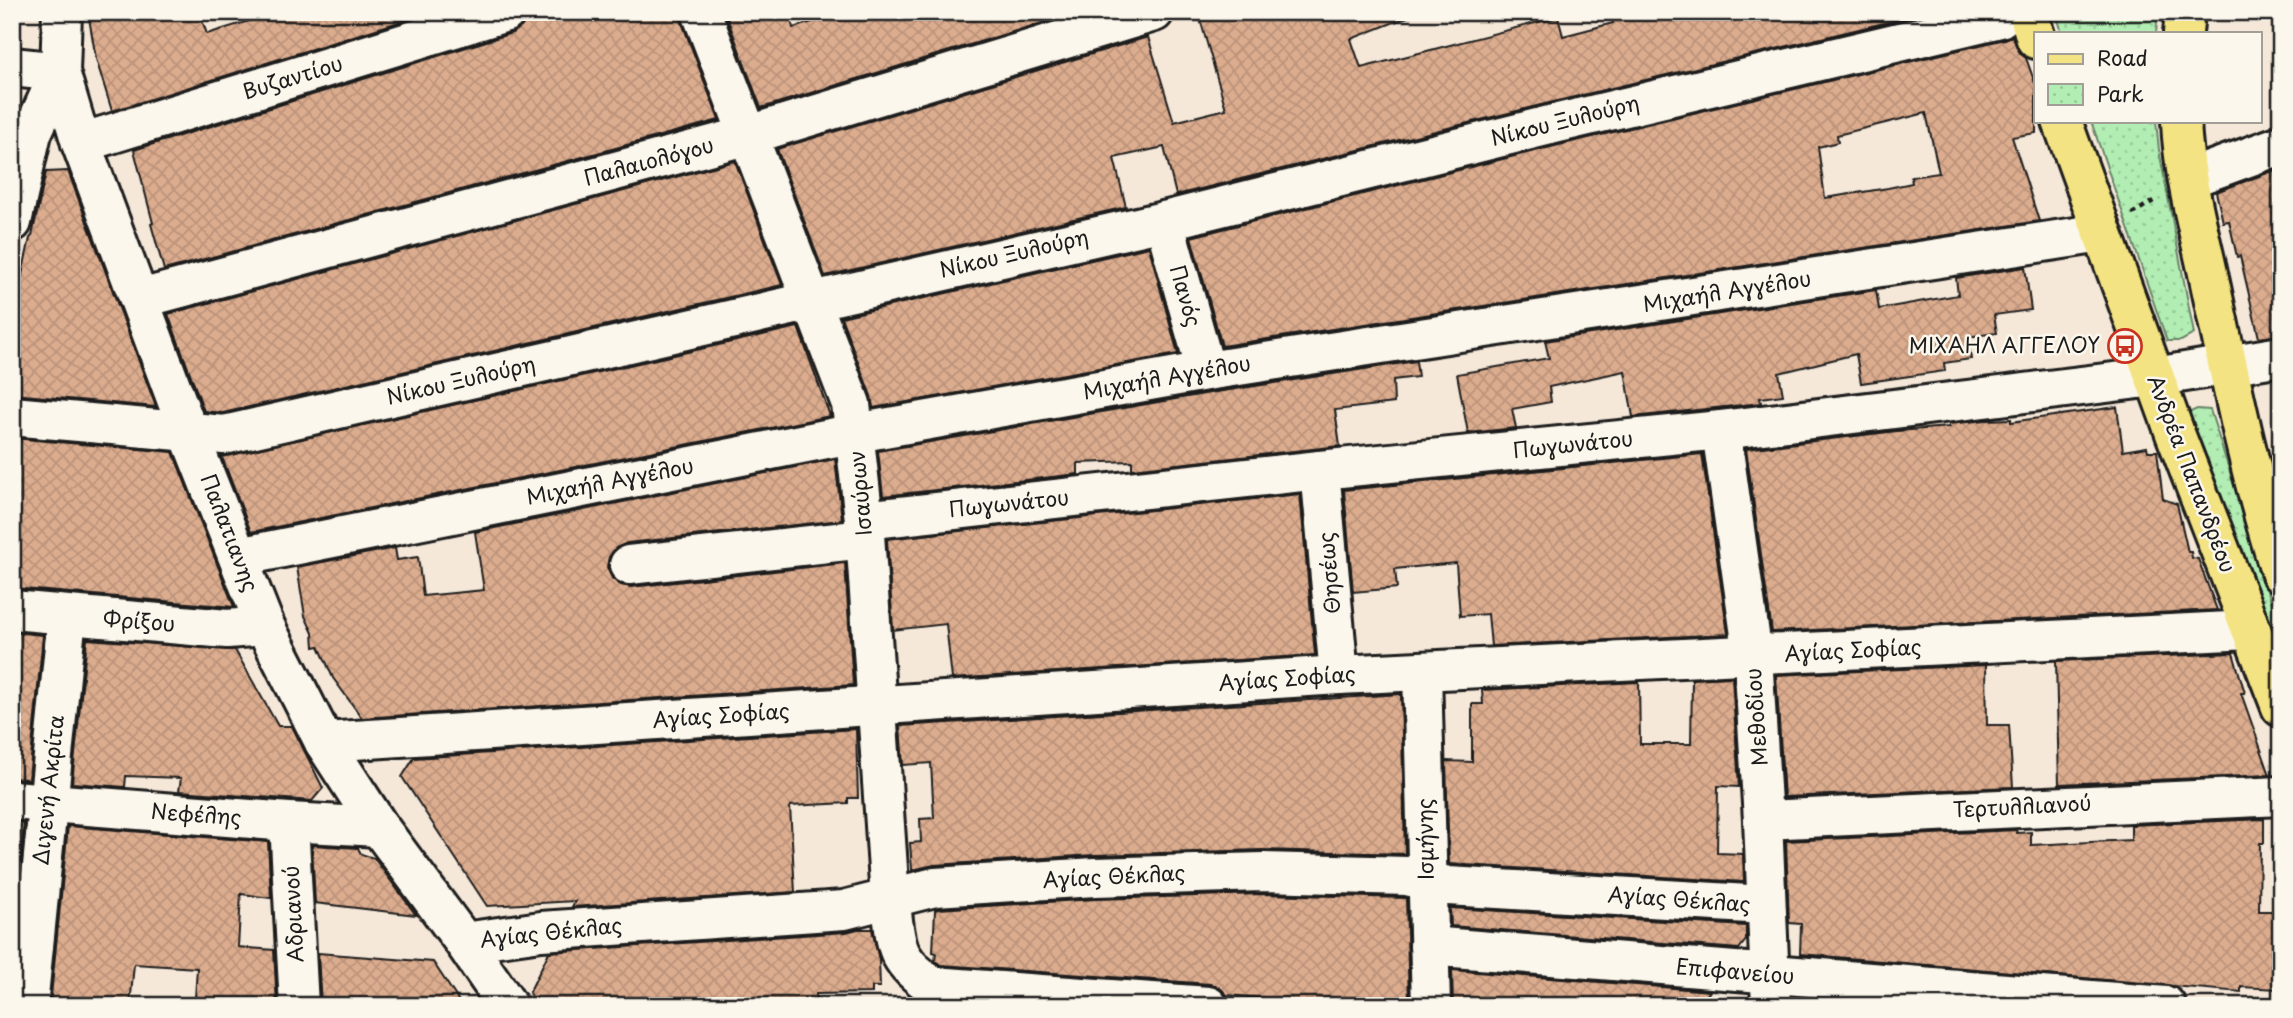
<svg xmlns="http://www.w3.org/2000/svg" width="2293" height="1018" viewBox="0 0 2293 1018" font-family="'Playpen Sans',sans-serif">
<defs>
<pattern id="park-dots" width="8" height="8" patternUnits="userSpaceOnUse" patternTransform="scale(1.75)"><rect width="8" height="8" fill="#b2eeb4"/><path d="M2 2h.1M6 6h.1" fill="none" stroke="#98cc9a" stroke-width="1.8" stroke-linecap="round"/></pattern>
<pattern id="building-cross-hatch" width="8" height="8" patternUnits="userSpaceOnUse" patternTransform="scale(1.75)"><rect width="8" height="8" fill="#dcac8e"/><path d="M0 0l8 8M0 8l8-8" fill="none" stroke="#bc937a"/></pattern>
</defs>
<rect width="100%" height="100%" fill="#f5e8d9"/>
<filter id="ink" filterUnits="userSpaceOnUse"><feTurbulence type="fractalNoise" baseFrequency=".0143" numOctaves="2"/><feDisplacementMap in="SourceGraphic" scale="14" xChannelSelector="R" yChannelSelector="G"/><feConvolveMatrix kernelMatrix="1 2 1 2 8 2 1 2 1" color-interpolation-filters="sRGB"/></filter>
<g filter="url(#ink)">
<g fill="url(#park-dots)" stroke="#678568" stroke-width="2">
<path d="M2056,12H2158L2156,33H2062Z"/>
<path d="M2091,121H2156L2159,150L2194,334L2181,341H2167Z"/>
<path d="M2197,409L2210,410L2281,632L2263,629L2184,415Z"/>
</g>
<g fill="url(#building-cross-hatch)" stroke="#1c1c1c" stroke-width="2" fill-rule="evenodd">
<path d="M88,12H199L207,34L271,14L272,19L291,12H431L112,111L96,59Z"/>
<path d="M527,12H680L681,20L719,120L164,270L151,224L153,223L134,150L512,33L522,26Z"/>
<path d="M725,12H789L793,28L844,12H1078L761,108Z"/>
<path d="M1198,12H1415V14L1351,39L1361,68L1558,17L1563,36L1613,23L1612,20L1640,12H1930L1549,103L1176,195L1164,147L1114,158L1126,207L825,276L777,149L1148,37L1174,122L1226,109Z"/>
<path d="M2012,36L2021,54L2026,58L2036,86V133L2012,137L2039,221L1222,346L1191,237L1559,145L2005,39ZM1926,113L1939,173L1911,177L1912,183L1888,188L1825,198L1818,147L1838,142L1837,135Z"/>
<path d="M735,161L782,285L223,413L204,411L168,314Z"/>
<path d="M2281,168V335L2259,338L2240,256L2237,257L2229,221L2223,222L2216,192Z"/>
<path d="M68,171L156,407L12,394V320L30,238L32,236L46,172Z"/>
<path d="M1149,247L1178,354L873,408L871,396L841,317Z"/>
<path d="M2025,267L2031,310L1994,315L1997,333L1967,337L1971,359L1944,363L1945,371L1861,383L1856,354L1779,373L1783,395L1760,398L1761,403L1633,417L1625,371L1549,387L1551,402L1512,409L1516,428L1468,433L1457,374L1549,358L1545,341L1876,290L1879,309L1958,295L1956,278Z"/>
<path d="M798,327L830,416L251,532L222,457Z"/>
<path d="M1416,361L1418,377L1393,380L1394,403L1335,410L1340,446L1132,469V461L1078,463V474L883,496L878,451L1210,393Z"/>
<path d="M2117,407L2123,451L2147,447L2148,451H2157L2163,499L2177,504L2188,552H2191L2192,558L2198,559L2217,610L1772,632L1746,449L1897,431L1949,427V424L1986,420L2011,419V422Z"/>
<path d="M12,438L173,452L234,607L12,588Z"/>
<path d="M1702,454L1728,634L1491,646L1488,614L1460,616L1456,563L1395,569L1397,588L1353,592L1344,490Z"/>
<path d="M835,459L842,520L627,543L616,548L609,557L607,567L612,578L621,585L631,587L845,563L853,685L362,718L333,678L319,646L314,647L313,633L305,616L297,567L395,548L397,560L418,557L423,596L484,590L475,532Z"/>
<path d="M1300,494L1315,655L952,679L946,624L893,630L887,539Z"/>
<path d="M12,632L43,635L29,779L12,778Z"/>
<path d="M87,639L235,650L278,726H292L323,788L312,801L179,791L181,778L126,776L125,787L72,783Z"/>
<path d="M2233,653L2245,693H2241L2270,775L2059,784L2056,661Z"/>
<path d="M1986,665L1987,725H2009L2013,787L1784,797L1776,675Z"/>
<path d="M1732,677L1739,787L1718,786L1717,853L1743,854L1744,882L1449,864L1446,761L1472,762V704H1483L1482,690L1639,682L1640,744H1691L1692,679Z"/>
<path d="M1401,694L1405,854L1262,850L1094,855L934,865L912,870L910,843L921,842L920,819L934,818L931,763L903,765L900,726Z"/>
<path d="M856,729L858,798H848V803L790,806L795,892L572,907L575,901L487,906L402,777L414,758Z"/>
<path d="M2264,819V843H2260L2259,911H2277L2276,933L2281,934L2278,989L2241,987V992L1800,954L1801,924L1789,923L1786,841L2016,830L2017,833L2031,832V845L2131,840V825Z"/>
<path d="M12,822L24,823L12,944Z"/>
<path d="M68,826L268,842L271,898L241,894L238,947L274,950L277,1006H206L207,1000L195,998L197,968L134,964L130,1006H50Z"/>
<path d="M312,845L358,848L361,854L374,858L416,915L315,903Z"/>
<path d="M1263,894L1406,898L1409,1002L1368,999L1367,1006L1294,1004V1001L1227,995L1220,988L1210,984L941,965L935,961L936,953L933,952L935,910L938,909L1096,899Z"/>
<path d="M1450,908L1746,926V940L1739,949L1451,926Z"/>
<path d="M858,929H872L879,960L880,987H872V993L816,994V1006H538L529,993L549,952L846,932Z"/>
<path d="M318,953L433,962L462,1006H321Z"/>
<path d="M1452,970L1710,991L1699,1006H1453Z"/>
<path d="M1821,1000L1883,1005V1006H1820Z"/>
</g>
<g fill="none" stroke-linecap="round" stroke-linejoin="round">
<g stroke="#1c1c1c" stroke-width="44">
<g id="minor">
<path d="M62,12L60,72L81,143L189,434L265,626L324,742L379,827L464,942L508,1006"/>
<path d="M701,12L851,404L864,520L890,898C897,943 891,958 933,986L1208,1006"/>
<path d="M12,67L60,72L32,133L12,222"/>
<path d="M81,143L506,12"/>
<path d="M2188,179L2281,145"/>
<path d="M1164,221L1206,371"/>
<path d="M140,299L749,135L1154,12"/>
<path d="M12,416L224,435L1164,221L1554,124L2000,18L2007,12"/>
<path d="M1721,430L1753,656L1763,820L1771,1006"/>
<path d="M1320,470L1339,675"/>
<path d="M864,520L1320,470L1721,430L2155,377L2281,356"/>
<path d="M238,557L856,433L1206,371L2102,233"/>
<path d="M629,565L865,539"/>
<path d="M12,610L227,629L265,626"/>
<path d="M1422,672L1431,1006"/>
<path d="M324,742L1339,675L2250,630"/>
<path d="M12,800L289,822L379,827"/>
<path d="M1763,820L2281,796"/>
<path d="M289,822L299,1006"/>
<path d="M464,942L541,931L844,910L935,887L1095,877L1263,872L1407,876L1448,886L1765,905"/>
<path d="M1429,946L2166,1006"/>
<path d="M28,1006L67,616"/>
</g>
</g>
<g stroke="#1c1c1c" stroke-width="44">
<g id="major">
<path d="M2028,12L2036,39"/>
<path d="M2183,33L2185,12"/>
<path d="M2062,121L2176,436L2281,707"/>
<path d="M2181,121C2183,174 2198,227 2209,278C2230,377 2250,477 2281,574"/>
</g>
</g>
<path stroke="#1c1c1c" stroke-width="4.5" stroke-dasharray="5 5" stroke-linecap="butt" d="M2132,214L2155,200"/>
<use href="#minor" stroke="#fbf7ec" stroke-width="38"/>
<use href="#major" stroke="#f4e382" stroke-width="38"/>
</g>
</g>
<defs>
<g id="bus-ring" transform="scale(1.75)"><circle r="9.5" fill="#fbf7ec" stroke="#c8321e" stroke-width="1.5"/><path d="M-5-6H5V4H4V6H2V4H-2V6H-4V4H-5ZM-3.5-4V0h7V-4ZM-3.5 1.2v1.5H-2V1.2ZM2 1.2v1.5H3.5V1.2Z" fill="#c8321e"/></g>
</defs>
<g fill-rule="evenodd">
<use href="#bus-ring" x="2125" y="346"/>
</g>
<g text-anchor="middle" stroke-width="5" stroke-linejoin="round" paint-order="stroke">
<g font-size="21" fill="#1c1c1c" stroke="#fbf7ec">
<text transform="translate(293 78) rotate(-17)" y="7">Βυζαντίου</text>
<text transform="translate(1565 121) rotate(-14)" y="7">Νίκου Ξυλούρη</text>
<text transform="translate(649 162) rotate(-15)" y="7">Παλαιολόγου</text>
<text transform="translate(1014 254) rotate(-13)" y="7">Νίκου Ξυλούρη</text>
<text transform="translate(1727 292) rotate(-9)" y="7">Μιχαήλ Αγγέλου</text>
<text transform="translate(1185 296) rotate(74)" y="7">Πανός</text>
<text transform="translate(1167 378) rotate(-10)" y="7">Μιχαήλ Αγγέλου</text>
<text transform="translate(461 381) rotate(-13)" y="7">Νίκου Ξυλούρη</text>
<text transform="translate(1573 445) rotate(-6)" y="7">Πωγωνάτου</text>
<text transform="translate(2191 474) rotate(69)" y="7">Ανδρέα Παπανδρέου</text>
<text transform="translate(610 482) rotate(-11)" y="7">Μιχαήλ Αγγέλου</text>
<text transform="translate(861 493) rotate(-95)" y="7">Ισαύρων</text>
<text transform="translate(1009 504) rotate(-6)" y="7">Πωγωνάτου</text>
<text transform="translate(229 533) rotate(69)" y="7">Παλατιανης</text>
<text transform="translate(1330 573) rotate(-95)" y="7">Θησέως</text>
<text transform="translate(139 622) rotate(4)" y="7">Φρίξου</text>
<text transform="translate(1853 651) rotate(-3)" y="7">Αγίας Σοφίας</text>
<text transform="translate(1287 679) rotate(-4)" y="7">Αγίας Σοφίας</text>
<text transform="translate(721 716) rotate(-4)" y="7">Αγίας Σοφίας</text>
<text transform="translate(1757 717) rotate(-94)" y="7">Μεθοδίου</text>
<text transform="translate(49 790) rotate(-84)" y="7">Διγενή Ακρίτα</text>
<text transform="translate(2022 807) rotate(-3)" y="7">Τερτυλλιανού</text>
<text transform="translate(196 815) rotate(4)" y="7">Νεφέλης</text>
<text transform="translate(1426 839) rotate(-91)" y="7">Ισμήνης</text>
<text transform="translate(1114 877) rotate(-3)" y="7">Αγίας Θέκλας</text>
<text transform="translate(1679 900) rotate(4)" y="7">Αγίας Θέκλας</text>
<text transform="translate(294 914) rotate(-93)" y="7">Αδριανού</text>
<text transform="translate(551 933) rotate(-6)" y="7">Αγίας Θέκλας</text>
<text transform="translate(1735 972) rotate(5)" y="7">Επιφανείου</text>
</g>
<g font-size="21" fill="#1c1c1c" stroke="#fbf7ec" text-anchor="end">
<text x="2100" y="353">ΜΙΧΑΗΛ ΑΓΓΕΛΟΥ</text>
</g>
</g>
<rect width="2293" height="1018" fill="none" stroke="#fbf7ec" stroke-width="42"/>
<rect x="21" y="21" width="2251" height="976" fill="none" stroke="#1c1c1c" stroke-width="2.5" filter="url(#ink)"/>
<rect x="2034" y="32" width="228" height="91" fill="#fbf7ec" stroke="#a29f99" stroke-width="2"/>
<rect x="2048" y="54" width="35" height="10" fill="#f4e382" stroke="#a29f99" stroke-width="2"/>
<text x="2097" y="66" font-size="21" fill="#1c1c1c">Road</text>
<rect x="2048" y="84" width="35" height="21" fill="url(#park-dots)" stroke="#a29f99" stroke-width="2"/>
<text x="2097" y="102" font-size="21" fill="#1c1c1c">Park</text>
</svg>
